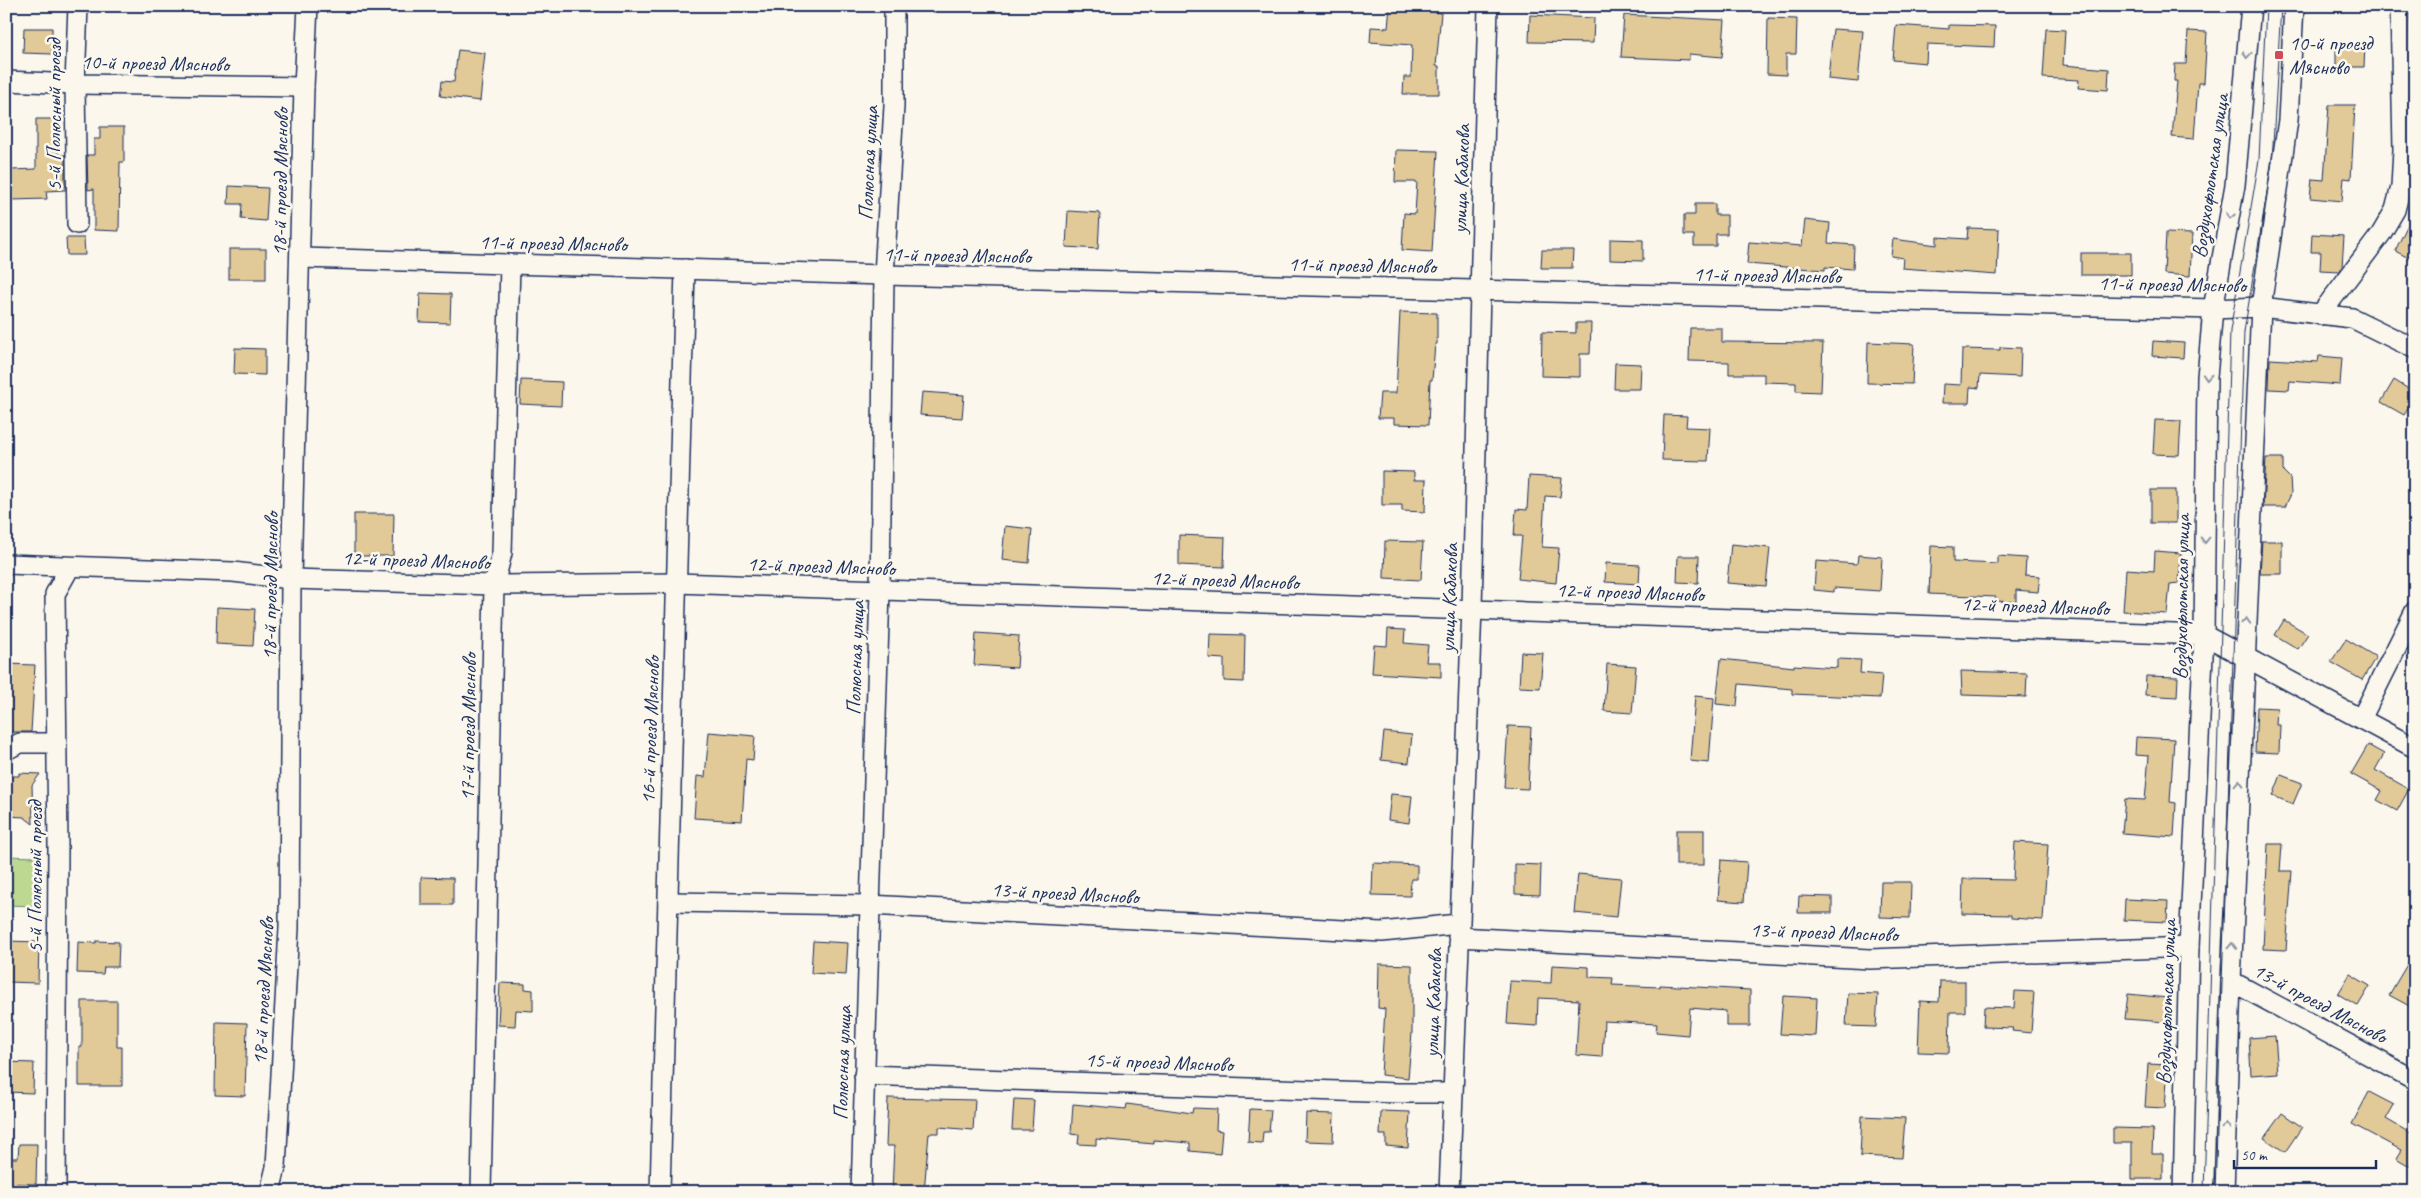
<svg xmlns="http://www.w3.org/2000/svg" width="2421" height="1198" viewBox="0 0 2421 1198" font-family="Caveat,sans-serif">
<rect width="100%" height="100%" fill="#fbf7ec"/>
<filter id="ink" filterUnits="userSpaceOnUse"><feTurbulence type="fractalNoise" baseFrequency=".02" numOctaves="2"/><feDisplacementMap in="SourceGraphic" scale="10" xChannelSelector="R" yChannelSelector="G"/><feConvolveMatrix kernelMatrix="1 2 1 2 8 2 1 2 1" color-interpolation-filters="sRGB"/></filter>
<g filter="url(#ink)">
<path fill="#bdd890" stroke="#6c8477" d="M6,856L38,857L36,906L6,905Z"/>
<g fill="#e2c998" stroke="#1b2f5e">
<path d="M1390,6H1427L1426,11L1441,13L1436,66H1439V94H1403L1404,77H1411L1412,45L1370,42L1371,27L1388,28Z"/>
<path d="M1530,15L1594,18L1593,43L1529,42Z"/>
<path d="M1624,15L1725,20L1722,57L1689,54V60L1621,57Z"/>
<path d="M1768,18L1797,19L1796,54H1786V75L1767,74Z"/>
<path d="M1896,25L1949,29V25L1995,26L1994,47L1927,44L1926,63L1893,60Z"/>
<path d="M24,28H52V54L23,53Z"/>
<path d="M1833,29L1863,31L1858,82L1828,79Z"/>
<path d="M2046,29L2065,30L2063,65L2109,69L2108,90L2078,88L2079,80L2043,78Z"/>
<path d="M2188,31L2207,32L2204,83H2198L2194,139L2172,137L2177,81H2174L2175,64H2186Z"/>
<path d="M2336,45H2365L2364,67H2336Z"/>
<path d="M458,50L485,53L480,101L440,96L442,81L454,82Z"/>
<path d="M2329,105H2355L2351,179L2344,178L2342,201L2310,198L2312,179L2324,180Z"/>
<path d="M36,119H58V155H65V190L46,191L47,199L12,200V170L36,169Z"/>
<path d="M100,127H124V162H120L119,231L94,230V189L88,190L87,155H94V139H100Z"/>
<path d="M1396,150L1438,151L1432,252L1402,250L1404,213L1415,214L1417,182H1395Z"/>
<path d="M229,186L268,188L266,221L241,219L242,204H228Z"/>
<path d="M1695,204H1715V215H1727V234H1716V246H1694V235H1684V215H1695Z"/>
<path d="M2415,210V261L2395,251Z"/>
<path d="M1068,211L1100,213L1098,249L1066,247Z"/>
<path d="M1805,220L1830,223L1828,243L1854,245L1853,269L1825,267V270L1747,264L1749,242L1802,246Z"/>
<path d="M1968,228L1999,229L1997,275L1902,268L1903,258L1891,256L1893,239L1937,245V237L1967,239Z"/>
<path d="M2166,233L2192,234L2190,276L2164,274Z"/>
<path d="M2312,234L2344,236L2342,267L2339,271L2320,270L2321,252H2311Z"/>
<path d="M66,238H84L85,255H67Z"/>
<path d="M1610,239L1643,240V261L1610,260Z"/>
<rect x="229" y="249" width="37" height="30"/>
<path d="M1542,250H1573L1572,268H1541Z"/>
<rect x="2081" y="253" width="50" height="22"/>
<path d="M420,293L451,294L450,323L419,322Z"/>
<path d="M1400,312L1437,313V344H1435L1432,380H1430L1428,425L1394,424V418H1378L1380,393H1396Z"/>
<path d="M1576,323H1591L1590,354H1580V377L1541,376L1542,332L1576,333Z"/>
<path d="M1690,328H1722V342L1823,343L1821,392L1796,391V383L1764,382V374H1729V362L1689,361Z"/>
<path d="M2153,341L2184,343L2183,358L2152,356Z"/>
<path d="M1868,342L1914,344L1912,384L1867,383Z"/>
<path d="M2000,347L2021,348L2020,377L1980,375L1979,388L1970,387L1969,403H1942L1943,384L1961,385L1962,349L2000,350Z"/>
<path d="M235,348L265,349V375L234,374Z"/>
<path d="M2319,356L2342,358L2340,385L2290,381L2289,390L2269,389L2270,359L2318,362Z"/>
<path d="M1615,363L1641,364L1640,389H1614Z"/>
<path d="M521,380L562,382L561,406L520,404Z"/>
<path d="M2394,380L2415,393V398L2404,415L2381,402Z"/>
<path d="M922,392L964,395L962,418L920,415Z"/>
<path d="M1664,415L1687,416L1686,427L1710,428L1708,461L1662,460Z"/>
<path d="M2155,420L2181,421L2179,455L2153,454Z"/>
<path d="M2266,458H2283V471L2290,478L2291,494L2285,507H2263Z"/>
<path d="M1382,471L1414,472V480H1426L1425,512L1402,511V505H1382Z"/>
<path d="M1529,476L1562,478L1560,497L1545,496L1542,547L1559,548L1556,583L1518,579L1522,536H1514L1516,509L1527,510Z"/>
<rect x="2151" y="490" width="25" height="33"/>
<path d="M354,514H394L393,556H354Z"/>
<path d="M1005,526L1032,529L1029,563L1002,560Z"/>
<path d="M1179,535L1225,537L1224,567L1179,565Z"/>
<path d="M1385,541L1423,542L1421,580L1384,578Z"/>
<path d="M2262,541H2282V574H2260Z"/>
<path d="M1731,544L1770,548L1766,586L1727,583Z"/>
<path d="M1931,546L1953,547V562L1998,564V556L2026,558L2025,575L2040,576L2038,592L2016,590V602L1995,601L1996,597L1929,594Z"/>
<path d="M2155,551L2181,553L2179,583L2170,584L2167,614L2123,611L2126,569L2154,571Z"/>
<path d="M1858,555L1882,557L1880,591L1834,588V592L1814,590L1816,561L1857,564Z"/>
<path d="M1678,556H1699L1698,583L1677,582Z"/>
<path d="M1606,563L1640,565L1639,584L1605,582Z"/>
<path d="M217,607L255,609L253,646L216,644Z"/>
<path d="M2284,620L2308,634L2298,649L2275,635Z"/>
<path d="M1388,629L1405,630L1404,643L1428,645L1426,662H1441V677L1372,673L1374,645L1387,646Z"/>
<path d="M976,633L1019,636L1017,668L974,665Z"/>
<path d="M1210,634L1245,635L1244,682L1224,681V659L1209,658Z"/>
<path d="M2346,639L2376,657L2362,680L2331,662Z"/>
<path d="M1521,652L1543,653L1540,688L1519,687Z"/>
<path d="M1721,659L1794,667V665L1837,668V659L1861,660L1860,673L1882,675L1880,698L1792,694V689L1739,684L1737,706L1716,704Z"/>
<path d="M6,664L35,665L31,732H6Z"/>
<path d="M1607,664L1636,666L1632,713L1604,711Z"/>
<path d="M1961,671L2027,673L2026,697L1962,695Z"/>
<path d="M2146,676L2178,677L2177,697L2145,695Z"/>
<path d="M1695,696L1714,698L1709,763L1690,761Z"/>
<path d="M2257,707L2277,708L2276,725H2280L2279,753L2255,752Z"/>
<path d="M1508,726L1531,727L1528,789L1504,788Z"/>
<path d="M709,732L755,736L753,760L746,759L742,821L694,818L697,776L705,777Z"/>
<path d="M1384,732L1412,735L1409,763L1381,760Z"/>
<path d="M2136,737L2174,739L2170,802L2176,803L2174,837L2122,833L2125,799L2145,800L2149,756L2135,755Z"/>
<path d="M2368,745L2384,754L2375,770L2409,789L2397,811L2377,800L2382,791L2351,774Z"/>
<path d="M19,773L40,774L32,785L33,824L24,817L6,816V776H19Z"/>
<path d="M2281,775L2302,783L2293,804L2273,796Z"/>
<path d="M1391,794L1412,796L1409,823L1388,820Z"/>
<rect x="1676" y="830" width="28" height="35"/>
<path d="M2015,842L2048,844L2043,920L2011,918V915L1962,914L1963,879L2013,880Z"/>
<path d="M2268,844H2282L2280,871H2292L2286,950L2263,949Z"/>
<path d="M1721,860L1747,862L1744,902L1718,900Z"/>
<path d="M1373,863L1417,865V879H1411L1410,896L1372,895Z"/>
<path d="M1515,864L1541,865L1540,895L1515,894Z"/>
<path d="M1578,874L1621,878L1617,917L1574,913Z"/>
<path d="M421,877L453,878V905H421Z"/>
<path d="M1881,882H1911L1910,918L1880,917Z"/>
<path d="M1799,896L1832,897V913H1798Z"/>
<path d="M2125,899L2168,901L2167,922L2124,920Z"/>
<path d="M6,941L39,942L38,983L6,982Z"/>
<path d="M96,941L119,942L118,967H104L103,974L77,973L78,942L96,943Z"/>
<path d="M813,941L848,943L846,975L811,973Z"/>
<path d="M2415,951V1009L2389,995Z"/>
<path d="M1379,964L1412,965V1033L1408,1078L1381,1075L1385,1009L1378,1008Z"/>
<path d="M1552,965L1589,967V977L1613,978L1612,985L1660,987V985L1750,990V1026H1726V1011L1690,1008L1688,1035L1656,1032L1657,1024L1604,1021L1602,1057L1576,1055L1579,1000L1538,998L1537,1026L1507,1024L1510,981L1551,983Z"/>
<path d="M2350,974L2370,986L2358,1006L2338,994Z"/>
<path d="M1940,981H1965V1012H1950L1949,1053L1918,1052L1920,1001L1939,1002Z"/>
<path d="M500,983L525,984V989L533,990V1011L516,1010L515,1026L498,1025Z"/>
<path d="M2015,991L2034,992L2031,1033L2012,1031L2013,1028L1983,1027L1984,1007L2014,1008Z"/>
<path d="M1848,993L1878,994L1876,1027L1846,1026Z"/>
<path d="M2128,994L2168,998L2166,1022L2125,1019Z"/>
<path d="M1783,996L1817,998L1815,1036L1780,1034Z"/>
<path d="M82,1001H117V1047H122V1086H79V1047H82Z"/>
<path d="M216,1022L247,1023L245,1096L215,1095Z"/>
<path d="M2275,1036L2278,1073L2251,1075L2249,1038Z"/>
<path d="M6,1062L34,1063L33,1093L6,1092Z"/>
<path d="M2148,1064L2168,1065L2165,1108L2145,1107Z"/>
<path d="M2369,1092L2394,1105L2386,1119L2410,1133L2415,1125V1169L2396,1158L2401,1150L2352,1124Z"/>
<path d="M888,1098L975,1100L973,1130L939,1127V1133H929L924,1192H892L894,1146H886Z"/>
<path d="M1014,1099L1034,1100L1032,1130H1012Z"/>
<path d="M1073,1104L1126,1109L1127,1104L1192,1113L1193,1108L1217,1109L1216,1130L1222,1131L1220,1154L1190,1151V1143L1154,1140V1144L1096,1139V1145L1078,1144L1079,1135L1071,1134Z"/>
<path d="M1250,1109L1271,1110L1269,1132H1263L1262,1143L1248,1142Z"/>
<path d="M1381,1111L1410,1112L1408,1148L1386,1146V1135H1380Z"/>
<path d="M1306,1113L1334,1114L1333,1142L1305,1141Z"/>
<path d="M2282,1113L2302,1127L2285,1152L2264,1138Z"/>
<path d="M1862,1116L1905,1118L1902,1158L1860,1156Z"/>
<path d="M2113,1128L2153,1129L2152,1154H2163V1179H2132V1143H2113Z"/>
<path d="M19,1144H37L36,1184L6,1183V1158H18Z"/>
</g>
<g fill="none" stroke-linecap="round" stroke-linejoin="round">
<g stroke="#1b2f5e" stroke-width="22">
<g id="minor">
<path d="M6,81L75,84L304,87"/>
<path d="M77,224L75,84L78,6"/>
<path d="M301,258L884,275L2213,309L2261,307L2352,318L2415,349"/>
<path d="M2320,315L2381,234L2395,210L2401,187L2403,149L2400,6"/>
<path d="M6,564L233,572L291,579L494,585L677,583L2204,635L2415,748"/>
<path d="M2361,719L2415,611"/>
<path d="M6,750L20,743H57"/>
<path d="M668,902L869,905L1382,932L1458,924"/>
<path d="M1458,937L1870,959L2189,947"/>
<path d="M2231,981L2415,1080"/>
<path d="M864,1075L1398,1093H1452"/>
<path d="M56,1192L58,846L55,594L70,567"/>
<path d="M270,1192L276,1167L289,928L291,579L304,87L308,6"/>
<path d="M481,1192L494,585L502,553L510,265"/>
<path d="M660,1192L685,269"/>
<path d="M861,1192L880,591L884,275L894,106V6"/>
<path d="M1449,1192C1456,997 1466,803 1472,608C1478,407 1481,207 1488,6"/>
<path d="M2183,1192L2189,947L2204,635L2207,377L2213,309L2235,185L2251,6"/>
<path d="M2224,1192L2231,981L2261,307L2288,120L2294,6"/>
</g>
</g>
<use href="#minor" stroke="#fbf7ec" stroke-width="19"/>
<g stroke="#1b2f5e" stroke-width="1">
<path d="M2204,1192L2230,331L2259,160L2266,6"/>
<path d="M2215,1192L2244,332L2272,162L2281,6"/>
</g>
</g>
<defs><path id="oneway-chevron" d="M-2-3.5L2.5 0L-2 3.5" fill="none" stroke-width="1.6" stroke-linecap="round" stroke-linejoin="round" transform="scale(1.25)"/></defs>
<g stroke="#8b93a5">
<use href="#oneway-chevron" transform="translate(2247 55) rotate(95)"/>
<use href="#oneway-chevron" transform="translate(2230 216) rotate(101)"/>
<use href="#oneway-chevron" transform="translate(2207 377) rotate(93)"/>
<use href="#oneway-chevron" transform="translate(2205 540) rotate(91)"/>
<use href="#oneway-chevron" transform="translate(2246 621) rotate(-87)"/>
<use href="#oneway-chevron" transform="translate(2239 783) rotate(-88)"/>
<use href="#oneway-chevron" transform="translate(2232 946) rotate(-88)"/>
<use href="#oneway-chevron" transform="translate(2226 1126) rotate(-88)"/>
</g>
</g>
<rect fill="#d1495b" stroke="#fbf7ec" stroke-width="2" x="2274" y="50" width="10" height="10" rx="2.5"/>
<g text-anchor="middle" stroke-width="5" stroke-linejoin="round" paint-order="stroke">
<g font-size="21" fill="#1b2f5e" stroke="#fbf7ec" text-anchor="start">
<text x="2289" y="50">10-й проезд<tspan x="2289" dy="24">Мясново</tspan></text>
</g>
<g font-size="21" fill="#1b2f5e" stroke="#fbf7ec">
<text transform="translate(155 63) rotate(1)" y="7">10-й проезд Мясново</text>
<text transform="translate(54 115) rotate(-90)" y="7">5-й Полюсный проезд</text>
<text transform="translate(868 163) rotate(-87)" y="7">Полюсная улица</text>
<text transform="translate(2210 176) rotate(-82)" y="7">Воздухофлотская улица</text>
<text transform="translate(1461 179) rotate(-88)" y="7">улица Кабакова</text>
<text transform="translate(280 182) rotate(-89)" y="7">18-й проезд Мясново</text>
<text transform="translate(553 243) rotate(1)" y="7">11-й проезд Мясново</text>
<text transform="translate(957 255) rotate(1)" y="7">11-й проезд Мясново</text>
<text transform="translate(1362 265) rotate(1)" y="7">11-й проезд Мясново</text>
<text transform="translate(1767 275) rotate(1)" y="7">11-й проезд Мясново</text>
<text transform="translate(2172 284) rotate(1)" y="7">11-й проезд Мясново</text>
<text transform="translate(416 560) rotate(2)" y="7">12-й проезд Мясново</text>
<text transform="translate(821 566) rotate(2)" y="7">12-й проезд Мясново</text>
<text transform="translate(1225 580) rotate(2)" y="7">12-й проезд Мясново</text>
<text transform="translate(270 586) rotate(-89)" y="7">18-й проезд Мясново</text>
<text transform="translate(1630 592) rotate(2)" y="7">12-й проезд Мясново</text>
<text transform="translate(2181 597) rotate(-89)" y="7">Воздухофлотская улица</text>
<text transform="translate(1449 598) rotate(-88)" y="7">улица Кабакова</text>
<text transform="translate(2035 606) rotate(2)" y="7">12-й проезд Мясново</text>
<text transform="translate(855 658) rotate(-88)" y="7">Полюсная улица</text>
<text transform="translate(468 727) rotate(-89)" y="7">17-й проезд Мясново</text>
<text transform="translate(650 730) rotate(-88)" y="7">16-й проезд Мясново</text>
<text transform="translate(35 877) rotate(-90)" y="7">5-й Полюсный проезд</text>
<text transform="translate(1065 893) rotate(3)" y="7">13-й проезд Мясново</text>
<text transform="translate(1824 932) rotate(2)" y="7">13-й проезд Мясново</text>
<text transform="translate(263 991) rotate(-87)" y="7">18-й проезд Мясново</text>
<text transform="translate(2166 1002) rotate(-88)" y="7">Воздухофлотская улица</text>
<text transform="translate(1433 1003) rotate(-88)" y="7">улица Кабакова</text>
<text transform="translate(2320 1003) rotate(28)" y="7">13-й проезд Мясново</text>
<text transform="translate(1159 1062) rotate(2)" y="7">15-й проезд Мясново</text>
<text transform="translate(842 1063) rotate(-88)" y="7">Полюсная улица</text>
</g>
</g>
<rect width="2421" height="1198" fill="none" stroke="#fbf7ec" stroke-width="25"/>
<rect x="12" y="12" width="2396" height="1173" fill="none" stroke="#1b2f5e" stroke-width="2" filter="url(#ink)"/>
<path d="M2234 1160v8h142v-8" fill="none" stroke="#1b2f5e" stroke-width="2.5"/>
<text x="2241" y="1160" font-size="15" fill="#1b2f5e" stroke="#fbf7ec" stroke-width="4" paint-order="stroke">50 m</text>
</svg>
